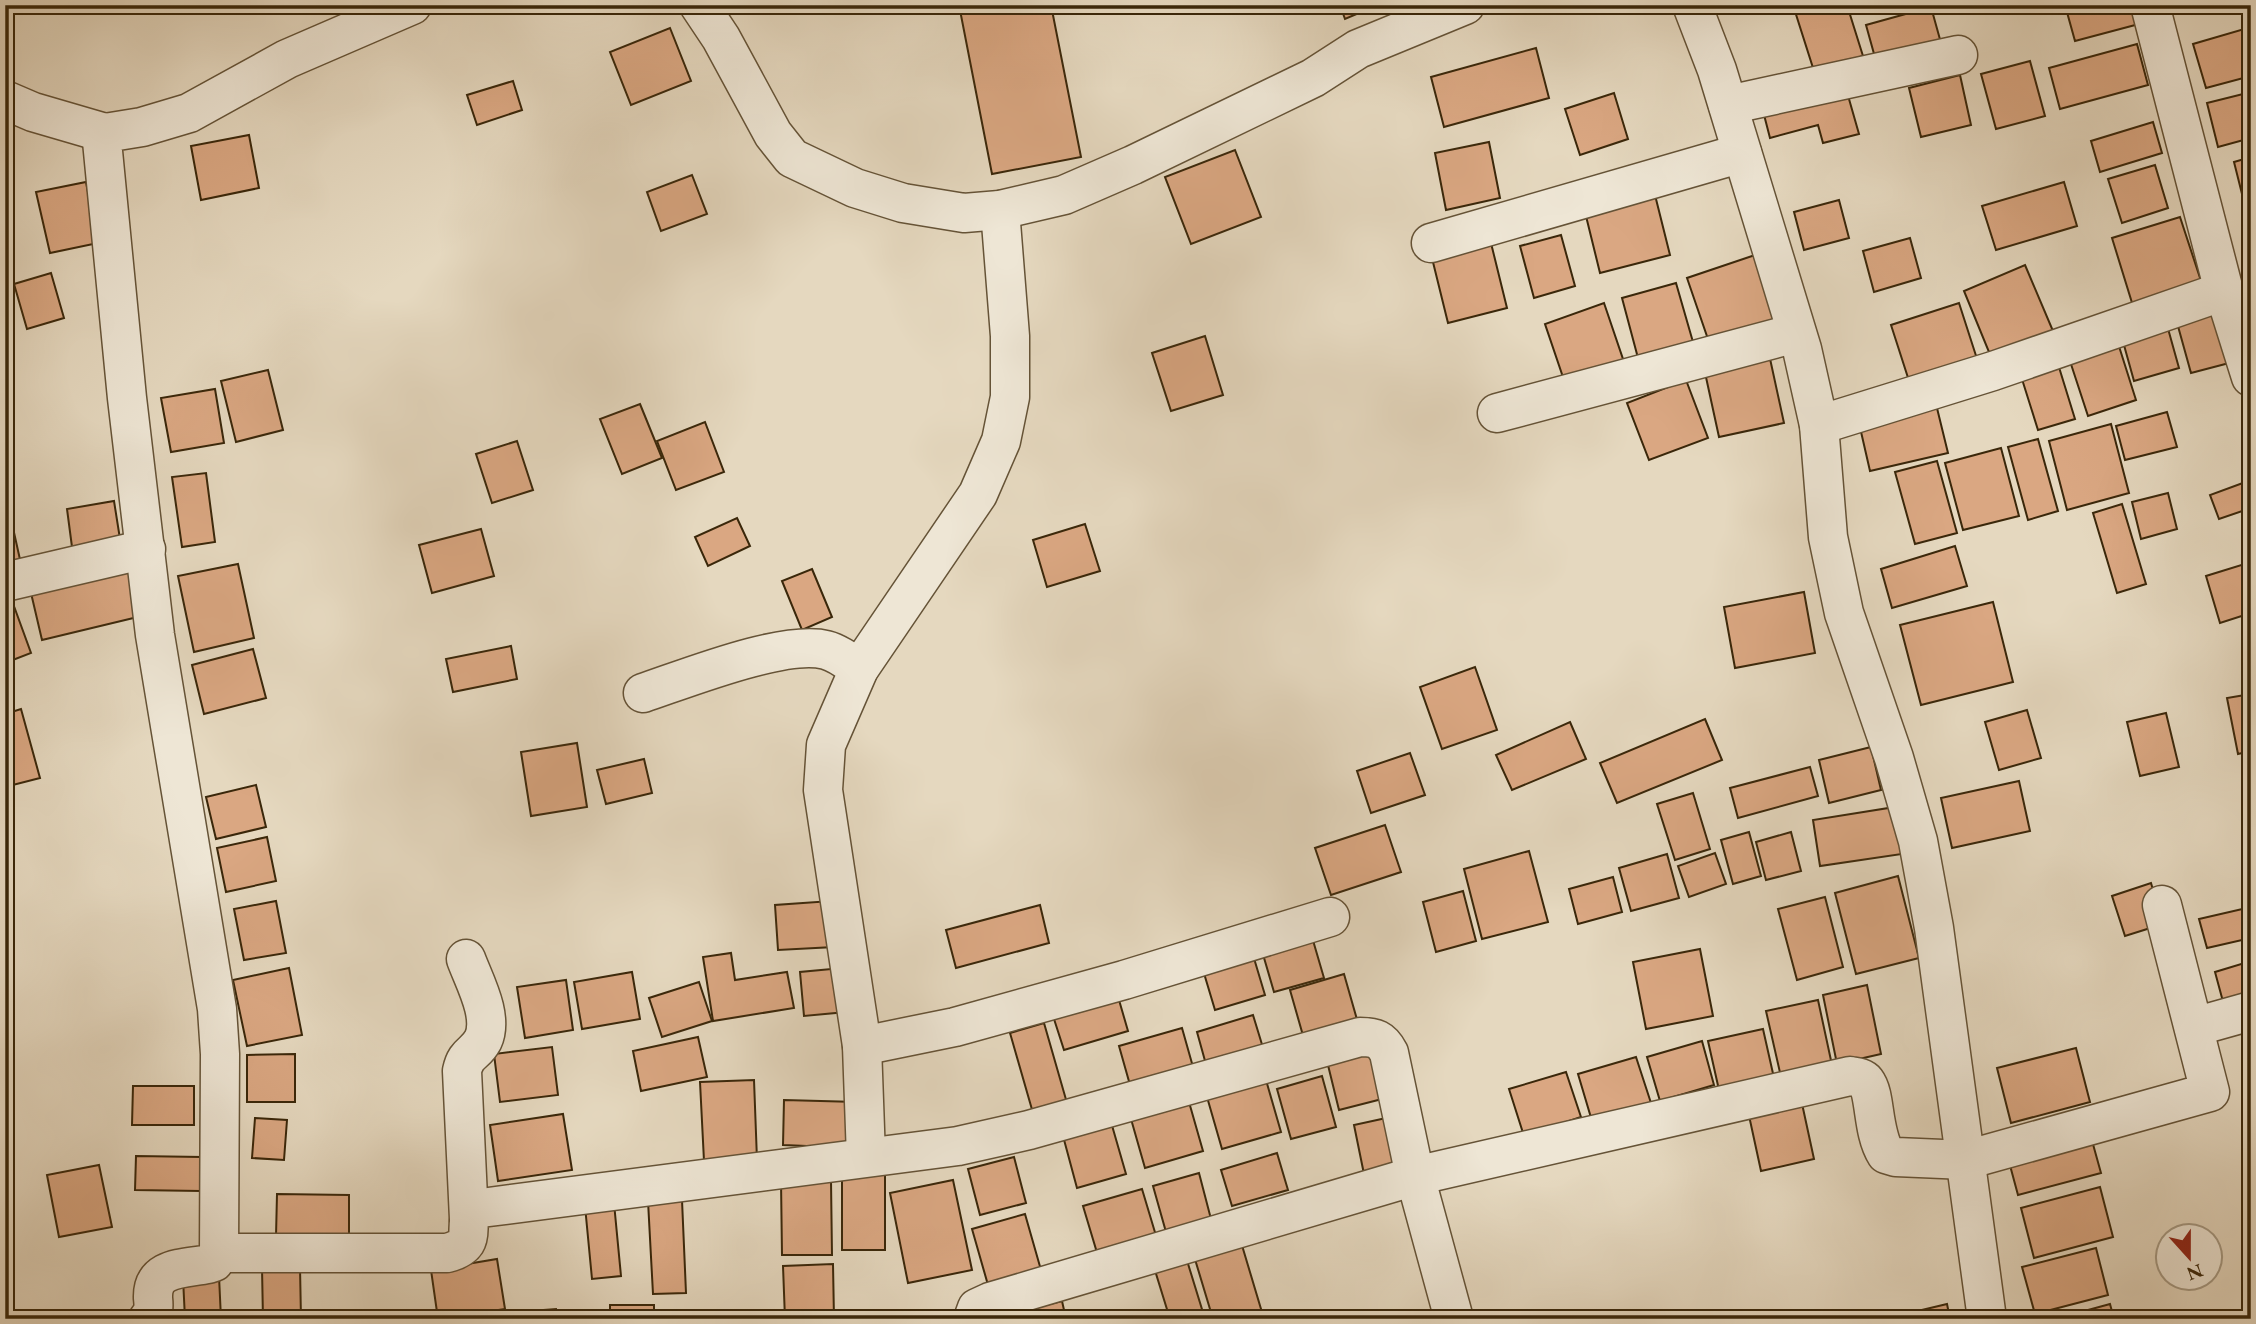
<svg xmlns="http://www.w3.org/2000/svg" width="2256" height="1324" viewBox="0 0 2256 1324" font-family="'EB Garamond',serif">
<rect width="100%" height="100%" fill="#e5d8bf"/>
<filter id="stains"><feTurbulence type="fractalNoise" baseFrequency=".00286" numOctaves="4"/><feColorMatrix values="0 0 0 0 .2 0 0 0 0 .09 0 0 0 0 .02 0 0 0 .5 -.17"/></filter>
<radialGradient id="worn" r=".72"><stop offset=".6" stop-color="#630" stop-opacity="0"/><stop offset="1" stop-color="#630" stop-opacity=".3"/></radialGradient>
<g fill="#daa782" stroke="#3a270a" stroke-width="2">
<path d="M959,5H1051L1081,157L992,174Z"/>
<path d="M1340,5H1378L1345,19Z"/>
<path d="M1793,5H1847L1863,56L1814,71Z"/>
<path d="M2065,5H2134L2139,24L2075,41Z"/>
<path d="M1931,7L1941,43L1876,61L1866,25Z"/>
<path d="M2251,27V76L2206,88L2193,44Z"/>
<path d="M670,28L691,81L631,105L610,52Z"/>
<path d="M2137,44L2148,85L2060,109L2049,68Z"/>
<path d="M1536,48L1549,98L1444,127L1431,77Z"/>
<path d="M2030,61L2045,116L1996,129L1981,74Z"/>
<path d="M1960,75L1971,125L1921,137L1909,88Z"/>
<path d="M513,81L522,110L477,125L467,95Z"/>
<path d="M1845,85L1859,134L1823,143L1818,125L1770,138L1762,107Z"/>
<path d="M2251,92V138L2218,147L2207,103Z"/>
<path d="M1614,93L1628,139L1580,155L1565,109Z"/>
<path d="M2153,122L2162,153L2100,172L2091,141Z"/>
<path d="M249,135L259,188L201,200L191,146Z"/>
<path d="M1489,142L1500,198L1446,210L1435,153Z"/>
<path d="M1235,150L1261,217L1191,244L1165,177Z"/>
<path d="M2251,157V201L2244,202L2234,162Z"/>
<path d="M2155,165L2168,208L2122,223L2108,179Z"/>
<path d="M692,175L707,214L661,231L647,192Z"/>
<path d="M86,182L98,243L50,253L36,192Z"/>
<path d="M2064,182L2077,226L1996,250L1982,206Z"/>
<path d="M1655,195L1670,255L1600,273L1585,212Z"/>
<path d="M1839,200L1849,238L1804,250L1794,212Z"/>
<path d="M2180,217L2202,284L2133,306L2112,238Z"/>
<path d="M1561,235L1575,286L1534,298L1520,246Z"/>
<path d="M1910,238L1921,278L1874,292L1863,251Z"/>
<path d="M1490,239L1507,308L1448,323L1431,254Z"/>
<path d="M1755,255L1778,322L1710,345L1687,278Z"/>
<path d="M2025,265L2053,331L1991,357L1964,291Z"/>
<path d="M51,273L64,318L27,329L14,284Z"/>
<path d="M1676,283L1693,342L1638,358L1622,298Z"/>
<path d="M1604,303L1625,365L1566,386L1545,324Z"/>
<path d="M1959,303L1979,365L1911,387L1891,325Z"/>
<path d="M2218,308L2233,362L2191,373L2176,319Z"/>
<path d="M2167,325L2179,368L2134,381L2122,338Z"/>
<path d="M1205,336L1223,395L1171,411L1152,353Z"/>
<path d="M2117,340L2136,400L2088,416L2068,355Z"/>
<path d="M1769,354L1784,423L1719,437L1704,368Z"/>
<path d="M2058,364L2075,419L2038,430L2021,376Z"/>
<path d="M268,370L283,430L236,442L221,381Z"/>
<path d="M1686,380L1708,438L1649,460L1627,403Z"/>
<path d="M215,389L224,443L171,452L161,398Z"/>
<path d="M640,404L662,458L622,474L600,419Z"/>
<path d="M1936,404L1948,453L1870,471L1859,423Z"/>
<path d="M2167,412L2177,447L2125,460L2116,426Z"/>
<path d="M705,422L724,472L676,490L657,441Z"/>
<path d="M2111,424L2129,493L2067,510L2049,441Z"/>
<path d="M2038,439L2058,511L2028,520L2008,447Z"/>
<path d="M517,441L533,490L492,503L476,454Z"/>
<path d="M2001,448L2019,516L1963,530L1945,463Z"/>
<path d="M1937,461L1957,533L1915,544L1895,472Z"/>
<path d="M206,473L215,542L182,547L172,477Z"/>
<path d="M2251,480V508L2219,519L2210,495Z"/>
<path d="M2168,493L2177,529L2141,539L2132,502Z"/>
<path d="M114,501L120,539L72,547L67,509Z"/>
<path d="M2122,504L2146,584L2117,593L2093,513Z"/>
<path d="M737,518L750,546L708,566L695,537Z"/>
<path d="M1085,524L1100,571L1047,587L1033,540Z"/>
<path d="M13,528L21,564L5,568V530Z"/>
<path d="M481,529L494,576L432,593L419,545Z"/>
<path d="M1955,546L1967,586L1892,608L1881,569Z"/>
<path d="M2251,562V613L2220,623L2206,576Z"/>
<path d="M238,564L254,638L194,652L178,576Z"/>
<path d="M134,568L146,615L42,640L31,593Z"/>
<path d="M812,569L832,617L802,630L782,581Z"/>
<path d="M1804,592L1815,653L1735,668L1724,607Z"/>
<path d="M11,598L31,653L5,663V600Z"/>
<path d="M1993,602L2013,682L1921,705L1900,625Z"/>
<path d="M511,646L517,679L453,692L446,659Z"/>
<path d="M253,649L266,698L204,714L192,665Z"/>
<path d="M1475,667L1497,730L1442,749L1420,687Z"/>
<path d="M2251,694V751L2238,754L2227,698Z"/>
<path d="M21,709L40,778L5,787V714Z"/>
<path d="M2027,710L2041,758L1999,770L1985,722Z"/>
<path d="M2166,713L2179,767L2140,776L2127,722Z"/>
<path d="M1705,719L1722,760L1617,803L1600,763Z"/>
<path d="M1570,722L1586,759L1512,790L1496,755Z"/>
<path d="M577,743L587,807L531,816L521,752Z"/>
<path d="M1871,747L1881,790L1829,803L1819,760Z"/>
<path d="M1410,753L1425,795L1371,813L1357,771Z"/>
<path d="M644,759L652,793L606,804L597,770Z"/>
<path d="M1810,767L1818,796L1738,818L1730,788Z"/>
<path d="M2019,781L2030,831L1952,848L1941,798Z"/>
<path d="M256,785L266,827L216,839L206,797Z"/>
<path d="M1693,793L1710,849L1675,860L1657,804Z"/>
<path d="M1895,807L1902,854L1820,866L1813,820Z"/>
<path d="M1385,825L1401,872L1331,895L1315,848Z"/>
<path d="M1749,832L1761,876L1733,884L1721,840Z"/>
<path d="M1791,832L1801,871L1766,880L1756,842Z"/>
<path d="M267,837L276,881L226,892L217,848Z"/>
<path d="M1529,851L1548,922L1482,939L1464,869Z"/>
<path d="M1715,853L1726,884L1689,897L1678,866Z"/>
<path d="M1667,854L1679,898L1631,911L1619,868Z"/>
<path d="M1898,876L1919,958L1856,974L1835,893Z"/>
<path d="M1613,877L1622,912L1578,924L1569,889Z"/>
<path d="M2151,883L2163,924L2125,936L2112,896Z"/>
<path d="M1463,891L1476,941L1436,952L1423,902Z"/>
<path d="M1825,897L1843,967L1797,980L1778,909Z"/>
<path d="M276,901L286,953L244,960L234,909Z"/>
<path d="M831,901L834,947L778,950L775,905Z"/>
<path d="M1040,905L1049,943L956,968L946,930Z"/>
<path d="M2251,907V938L2207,948L2199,919Z"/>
<path d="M1312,937L1324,978L1274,992L1262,951Z"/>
<path d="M1700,949L1713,1016L1646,1029L1633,962Z"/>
<path d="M731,953L735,980L787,972L794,1008L713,1021L703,957Z"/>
<path d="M1253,955L1265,995L1215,1010L1203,970Z"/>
<path d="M2251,961V1001L2225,1009L2215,972Z"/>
<path d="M289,968L302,1035L247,1046L233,980Z"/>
<path d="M842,968L846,1012L804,1016L800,972Z"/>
<path d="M632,972L640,1019L582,1029L574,982Z"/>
<path d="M1344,974L1358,1023L1304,1039L1290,990Z"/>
<path d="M566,980L573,1030L525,1038L517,987Z"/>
<path d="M699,982L712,1021L662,1037L649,998Z"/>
<path d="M1867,985L1881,1054L1837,1064L1823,995Z"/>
<path d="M1119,1000L1128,1031L1064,1050L1054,1019Z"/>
<path d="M1818,1000L1832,1065L1781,1077L1766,1011Z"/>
<path d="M1253,1015L1264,1051L1207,1068L1197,1032Z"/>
<path d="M1044,1023L1067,1103L1033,1113L1010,1033Z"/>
<path d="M1182,1028L1195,1074L1132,1092L1119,1046Z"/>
<path d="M1763,1029L1774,1078L1719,1090L1708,1041Z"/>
<path d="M698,1037L707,1077L641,1091L633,1051Z"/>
<path d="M1702,1041L1714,1085L1660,1101L1647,1057Z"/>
<path d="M552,1047L558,1095L500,1102L494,1054Z"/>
<path d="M2076,1048L2090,1102L2011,1123L1997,1068Z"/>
<path d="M1374,1050L1386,1098L1339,1110L1327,1061Z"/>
<path d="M295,1054V1102H247V1055Z"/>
<path d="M1636,1057L1651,1103L1592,1121L1578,1074Z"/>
<path d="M1566,1072L1581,1117L1524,1136L1509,1089Z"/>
<path d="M1322,1076L1336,1127L1291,1139L1277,1089Z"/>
<path d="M754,1080L757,1160L704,1161L700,1082Z"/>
<path d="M1266,1080L1281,1132L1222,1149L1207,1097Z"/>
<path d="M133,1086H194V1125H132Z"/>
<path d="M1801,1099L1814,1159L1761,1171L1748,1111Z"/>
<path d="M784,1100L857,1102L855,1148L783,1145Z"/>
<path d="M1189,1102L1203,1151L1145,1168L1131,1119Z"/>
<path d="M563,1114L572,1170L498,1181L490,1125Z"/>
<path d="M1400,1115L1408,1170L1365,1179L1354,1125Z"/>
<path d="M255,1118L287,1120L284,1160L252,1158Z"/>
<path d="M1111,1122L1126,1174L1077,1188L1063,1136Z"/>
<path d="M2091,1137L2101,1173L2018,1195L2008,1158Z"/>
<path d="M1277,1153L1288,1190L1232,1206L1221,1170Z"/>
<path d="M136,1156L202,1157L201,1191L135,1190Z"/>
<path d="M1014,1157L1026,1203L980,1215L968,1169Z"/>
<path d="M99,1165L112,1227L59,1237L47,1175Z"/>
<rect x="842" y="1172" width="43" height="78"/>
<path d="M1199,1173L1211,1219L1166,1232L1153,1186Z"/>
<path d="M953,1180L972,1270L908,1283L890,1193Z"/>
<path d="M781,1181H831L832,1255H782Z"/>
<path d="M2100,1187L2113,1237L2034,1258L2021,1208Z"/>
<path d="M1142,1189L1157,1239L1098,1256L1083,1206Z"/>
<path d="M277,1194L349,1195V1238L276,1236Z"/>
<path d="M682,1200L686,1293L653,1294L648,1201Z"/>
<path d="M614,1203L621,1276L592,1279L585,1206Z"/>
<path d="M1025,1214L1041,1270L988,1285L972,1229Z"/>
<path d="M1238,1232L1264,1319H1213L1191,1246Z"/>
<path d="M2096,1248L2108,1295L2035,1314L2022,1267Z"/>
<path d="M1185,1254L1205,1319H1170L1153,1264Z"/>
<path d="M497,1259L505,1309L438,1319L431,1270Z"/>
<path d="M833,1264L834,1319H785L783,1266Z"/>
<path d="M300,1267L301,1319H263L262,1268Z"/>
<path d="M219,1276L221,1319H185L183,1278Z"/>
<path d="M1062,1301L1066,1319H1003L1002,1316Z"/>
<path d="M1947,1304L1950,1319H1884Z"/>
<path d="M2110,1304L2114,1319H2055Z"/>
<rect x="610" y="1305" width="44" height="14"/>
<path d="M556,1309L557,1319H518L517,1312Z"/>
</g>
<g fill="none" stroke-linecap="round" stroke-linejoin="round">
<g stroke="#655337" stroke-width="41">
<g id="minor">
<path d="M699,5L721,38L773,134L792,158L855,188L903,203L964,213L1000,210L1064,195L1133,165L1313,78L1358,49L1465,5"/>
<path d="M1692,5L1717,70L1802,349L1819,425L1828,537L1844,613L1894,758L1918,841L1934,928L1987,1319"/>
<path d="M2150,5L2224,291L2251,377"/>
<path d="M5,100L33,112L105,133"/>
<path d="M1728,105L1958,55"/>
<path d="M1431,243L1742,153"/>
<path d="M1497,413L1796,333"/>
<path d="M1819,425L1993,371L2224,291"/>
<path d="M5,582L146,549"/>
<path d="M643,693C685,679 785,639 826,650C838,653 849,662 859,669"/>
<path d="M466,959C474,981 494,1016 483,1040C475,1055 466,1052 462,1071L469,1219"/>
<path d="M2194,1027L2251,1011"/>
<path d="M862,1046L955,1027L1124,980L1330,917"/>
<path d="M866,1157L862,1046L823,790L826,745L859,669L978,494L1001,441L1010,397V336L1000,210"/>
<path d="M219,1253H447C486,1243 454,1219 481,1208L958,1146L1029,1130L1360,1037C1375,1037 1382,1039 1389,1053L1415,1176L1454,1319"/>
<path d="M148,1319C154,1312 154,1307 153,1298C152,1266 184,1269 208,1264L214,1262L219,1253L220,1054L217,1009L155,635L127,398L102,141L105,133L142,127L189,113L287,59L412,5"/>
<path d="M973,1319L977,1308L990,1302L1415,1176L1850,1076C1855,1077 1862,1077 1866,1082C1876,1095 1872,1132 1886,1154L1896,1157L1966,1160L2210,1092L2162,905"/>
</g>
</g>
<use href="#minor" stroke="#eee6d5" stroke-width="38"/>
</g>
<rect width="2256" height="1324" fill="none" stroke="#e5d8bf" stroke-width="28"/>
<rect x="7" y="7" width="2242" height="1310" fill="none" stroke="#3a270a" stroke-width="3.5"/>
<rect x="14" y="14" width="2228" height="1296" fill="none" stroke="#3a270a" stroke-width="2"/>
<g transform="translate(2189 1257) rotate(159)"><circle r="33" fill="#eee6d5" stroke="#a69a84" stroke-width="2"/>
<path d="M0-5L12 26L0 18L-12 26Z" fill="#8f2418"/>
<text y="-10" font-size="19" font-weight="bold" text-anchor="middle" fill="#3a270a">N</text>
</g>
<rect width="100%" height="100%" filter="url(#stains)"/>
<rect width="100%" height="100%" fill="url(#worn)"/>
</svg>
